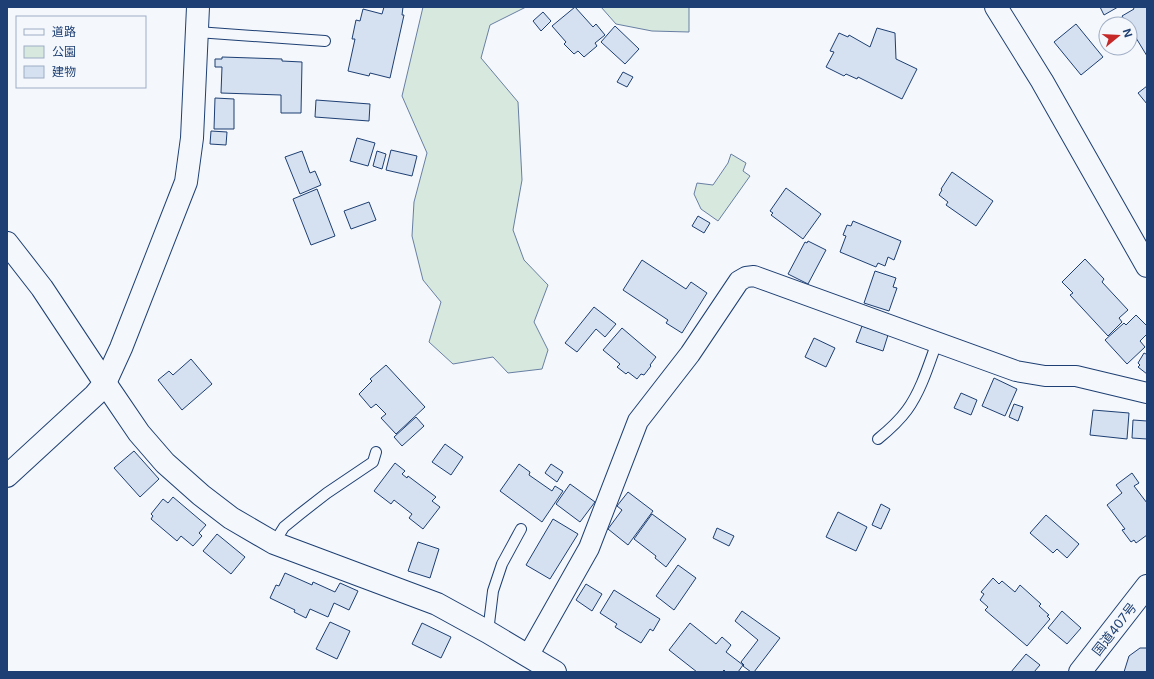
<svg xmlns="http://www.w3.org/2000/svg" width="1154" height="679" viewBox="0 0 1154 679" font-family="Inter,'Noto Sans JP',sans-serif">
<rect width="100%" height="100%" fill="#f4f7fb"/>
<g fill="#d7e8df" stroke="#687fa3">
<path d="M423,7H526L490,25L481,58L518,102L522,180L513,230L524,260L548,285L534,322L548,350L542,369L508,373L493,357L453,364L429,342L441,302L423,280L412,236L414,202L427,153L402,96Z"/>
<path d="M601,7H689V32L652,31L616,24Z"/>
<path d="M731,154L746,163L743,171L750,176L718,221L701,209L694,194L697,183L713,185L728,163Z"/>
</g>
<g fill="#d5e0f0" stroke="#1d3f73">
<path d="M384,7H403L402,15H404L390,78L370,73L369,76L348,71L355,39H352L356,20L360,21L363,9L382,14Z"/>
<path d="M575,7L593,27L596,24L605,35L595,43L597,46L584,57L578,51L574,54L564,44L566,42L552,26Z"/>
<path d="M1100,7H1118L1104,15Z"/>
<path d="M1133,7H1147V56L1130,28V24H1127L1122,16L1134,9Z"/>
<path d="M543,12L551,21L541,31L533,21Z"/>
<path d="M1076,24L1103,57L1081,75L1054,42Z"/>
<path d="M615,26L639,49L625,64L601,42Z"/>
<path d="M877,28L895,33L896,59L917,69L902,99L858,77L857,79L846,74L844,76L826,67L834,52L830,51L839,33L848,37L849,35L870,47Z"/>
<path d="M222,57L282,59V61L302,62L301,113H281V95L221,93L222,67H215V59H222Z"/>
<path d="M623,72L633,77L627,87L617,82Z"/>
<path d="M1147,86V104L1138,93Z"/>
<path d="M215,98L234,99V129H214Z"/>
<path d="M316,100L370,104L369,121L315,117Z"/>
<path d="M211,131L227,132L226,145L210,144Z"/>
<path d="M357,138L375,143L368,166L350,161Z"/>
<path d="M391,150L417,156L412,176L386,170Z"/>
<path d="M302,151L310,173L315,171L321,185L300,194L285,157Z"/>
<path d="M377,151L386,154L382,169L373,166Z"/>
<path d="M952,172L993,201L976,226L946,205L948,202L939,195L942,190L941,189Z"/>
<path d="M786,188L821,214L803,239L771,215L773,213L770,211Z"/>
<path d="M317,189L335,236L311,245L293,199Z"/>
<path d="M369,202L376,220L351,229L344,211Z"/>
<path d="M698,216L710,223L704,233L692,226Z"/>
<path d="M853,221L901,241L894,260L888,257L885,266L878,263L876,267L840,252L846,236L843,235L847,225L851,226Z"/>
<path d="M808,241L826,250L808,284L788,274L805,242L807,243Z"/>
<path d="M1085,259L1104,279L1102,282L1128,310L1119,318L1122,322L1108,336L1070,295L1073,293L1062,282Z"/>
<path d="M642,260L686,289L691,282L707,293L682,333L666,323L668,320L623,290Z"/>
<path d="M875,271L896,278L893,287L897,288L889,311L864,303Z"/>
<path d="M594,307L616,324L605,337L596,329L577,352L565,343Z"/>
<path d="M1136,315L1147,326V334L1140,341L1145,347L1127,364L1105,340L1124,323L1126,325Z"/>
<path d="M862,326L888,335L883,351L856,342Z"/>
<path d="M622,328L656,357L650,365L651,366L644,375L641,374L637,379L628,372L626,374L617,367L620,364L603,350Z"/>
<path d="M814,338L835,348L826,367L805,357Z"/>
<path d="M1144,353L1146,354L1147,353V374L1138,367L1140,365L1138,363Z"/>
<path d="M191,359L212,384L182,410L158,380L169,371L173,375Z"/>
<path d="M386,365L425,407L396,434L381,418L386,414L376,404L371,408L359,394L372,381L370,379Z"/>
<path d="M994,378L1017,389L1005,416L982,406Z"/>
<path d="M961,393L977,400L971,415L954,408Z"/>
<path d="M1014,404L1023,407L1018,421L1009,417Z"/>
<path d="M1093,410L1129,413L1127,439L1090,435Z"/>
<path d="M416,417L424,426L402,446L394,437Z"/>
<path d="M1133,420L1147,421V439L1132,438Z"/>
<path d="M445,444L463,457L451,475L432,462Z"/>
<path d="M134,451L159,479L140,497L114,468Z"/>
<path d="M395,463L405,471L402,474L407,478L408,476L436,497L432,501L440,507L423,529L409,518L412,514L394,500L391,504L374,491Z"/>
<path d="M519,464L530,472L529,475L552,491L555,486L563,491L542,522L500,491Z"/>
<path d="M551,464L563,472L557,482L545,473Z"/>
<path d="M1132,473L1139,483L1134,486L1147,503V535L1136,543L1134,540L1131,542L1122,530L1125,529L1107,505L1122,493L1116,485Z"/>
<path d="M570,484L595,502L580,522L556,504Z"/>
<path d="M628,492L653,511L628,545L608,529L622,510L617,506Z"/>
<path d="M173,497L206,525L199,533L202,536L193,546L181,536L177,541L151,519L153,516L151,514L163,499L168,503Z"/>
<path d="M881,504L890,509L881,529L872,525Z"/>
<path d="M838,512L867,527L856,551L826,537Z"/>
<path d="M652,514L686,539L666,567L655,558L656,556L634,539Z"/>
<path d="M1046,515L1079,544L1067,558L1057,549L1053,553L1030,533Z"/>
<path d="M553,519L578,534L550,579L526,565Z"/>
<path d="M717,528L734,536L729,546L713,538Z"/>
<path d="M217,534L245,557L231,574L203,551Z"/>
<path d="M418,542L439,549L430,578L408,571Z"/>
<path d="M678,565L696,578L674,610L656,596Z"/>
<path d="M285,573L312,585L313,582L335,592L340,583L358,591L349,610L334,603L328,617L310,609L306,618L294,612L295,610L270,598L276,585L279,586Z"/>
<path d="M993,578L999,584L1002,581L1015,592L1020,585L1041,604L1039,606L1049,615L1047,616L1050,619L1027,646L985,610L988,607L980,600L984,594L981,592Z"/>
<path d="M586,584L602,594L592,611L576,600Z"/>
<path d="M614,590L660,619L653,631L650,629L641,643L615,627L617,624L600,613Z"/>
<path d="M742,611L780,638L754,672H751L743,666L744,665L741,662L758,640L735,621Z"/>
<path d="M1062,611L1081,628L1067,644L1048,628Z"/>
<path d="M330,622L350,631L337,659L316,649Z"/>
<path d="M422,623L451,637L441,658L412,644Z"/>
<path d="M690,623L716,644L722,637L731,645L726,652L743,665L738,672H726L724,670L722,672H697L669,650Z"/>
<path d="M1140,648H1147V672H1124L1129,656Z"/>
<path d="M1026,654L1040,665L1034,672H1011Z"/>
</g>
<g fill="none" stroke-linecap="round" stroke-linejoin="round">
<g stroke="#1d3f73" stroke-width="12">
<g id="service">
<path d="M197,32L325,41"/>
<path d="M878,439C889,430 899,421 907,410C921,391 929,364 937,342"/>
<path d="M274,543L284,527L300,514L327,493L373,462L376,452"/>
<path d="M488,632L493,591L502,564L521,529"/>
</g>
</g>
<g stroke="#1d3f73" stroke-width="22">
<path id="minor" d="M528,656L589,548L638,421L690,354L739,281L746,277L754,276L1016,371L1045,376H1076L1147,393"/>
</g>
<g stroke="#1d3f73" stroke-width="24">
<g id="tertiary">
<path d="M996,7L1042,81L1147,266"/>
<path d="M7,243L42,288L105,383L139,433L165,463L201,495L231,518L274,543L437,604L488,632L555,672"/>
<path d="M7,476L95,395L105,383L121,348L186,182L192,138L198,7"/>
</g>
</g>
<g stroke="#1d3f73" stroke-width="24">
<path id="trunk" d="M1080,672L1147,586"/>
</g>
<use href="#service" stroke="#f4f7fb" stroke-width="10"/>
<use href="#minor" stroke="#f4f7fb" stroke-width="20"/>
<use href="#tertiary" stroke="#f4f7fb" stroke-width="22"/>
<use href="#trunk" stroke="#f4f7fb" stroke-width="22"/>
</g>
<g text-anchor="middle" stroke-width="3" stroke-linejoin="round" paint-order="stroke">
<g font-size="13" fill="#1d3f73" stroke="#f4f7fb">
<text transform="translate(1114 629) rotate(-52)" y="5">国道407号</text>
</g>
</g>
<rect width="1154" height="679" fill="none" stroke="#1d3f73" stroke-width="16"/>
<rect x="16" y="16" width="130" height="72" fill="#f4f7fb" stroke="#9eadc5"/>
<rect x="24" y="29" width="20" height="6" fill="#f4f7fb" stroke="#9eadc5"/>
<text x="52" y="36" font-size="12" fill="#1d3f73">道路</text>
<rect x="24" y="46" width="20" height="12" fill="#d7e8df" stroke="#9eadc5"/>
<text x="52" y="56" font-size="12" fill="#1d3f73">公園</text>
<rect x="24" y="66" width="20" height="12" fill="#d5e0f0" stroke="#9eadc5"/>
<text x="52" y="76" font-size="12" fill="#1d3f73">建物</text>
<g transform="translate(1118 36) rotate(72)"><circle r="19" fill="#f4f7fb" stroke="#9eadc5"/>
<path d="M0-3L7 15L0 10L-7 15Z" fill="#c62828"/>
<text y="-6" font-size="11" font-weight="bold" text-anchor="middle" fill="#1d3f73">N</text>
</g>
</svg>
